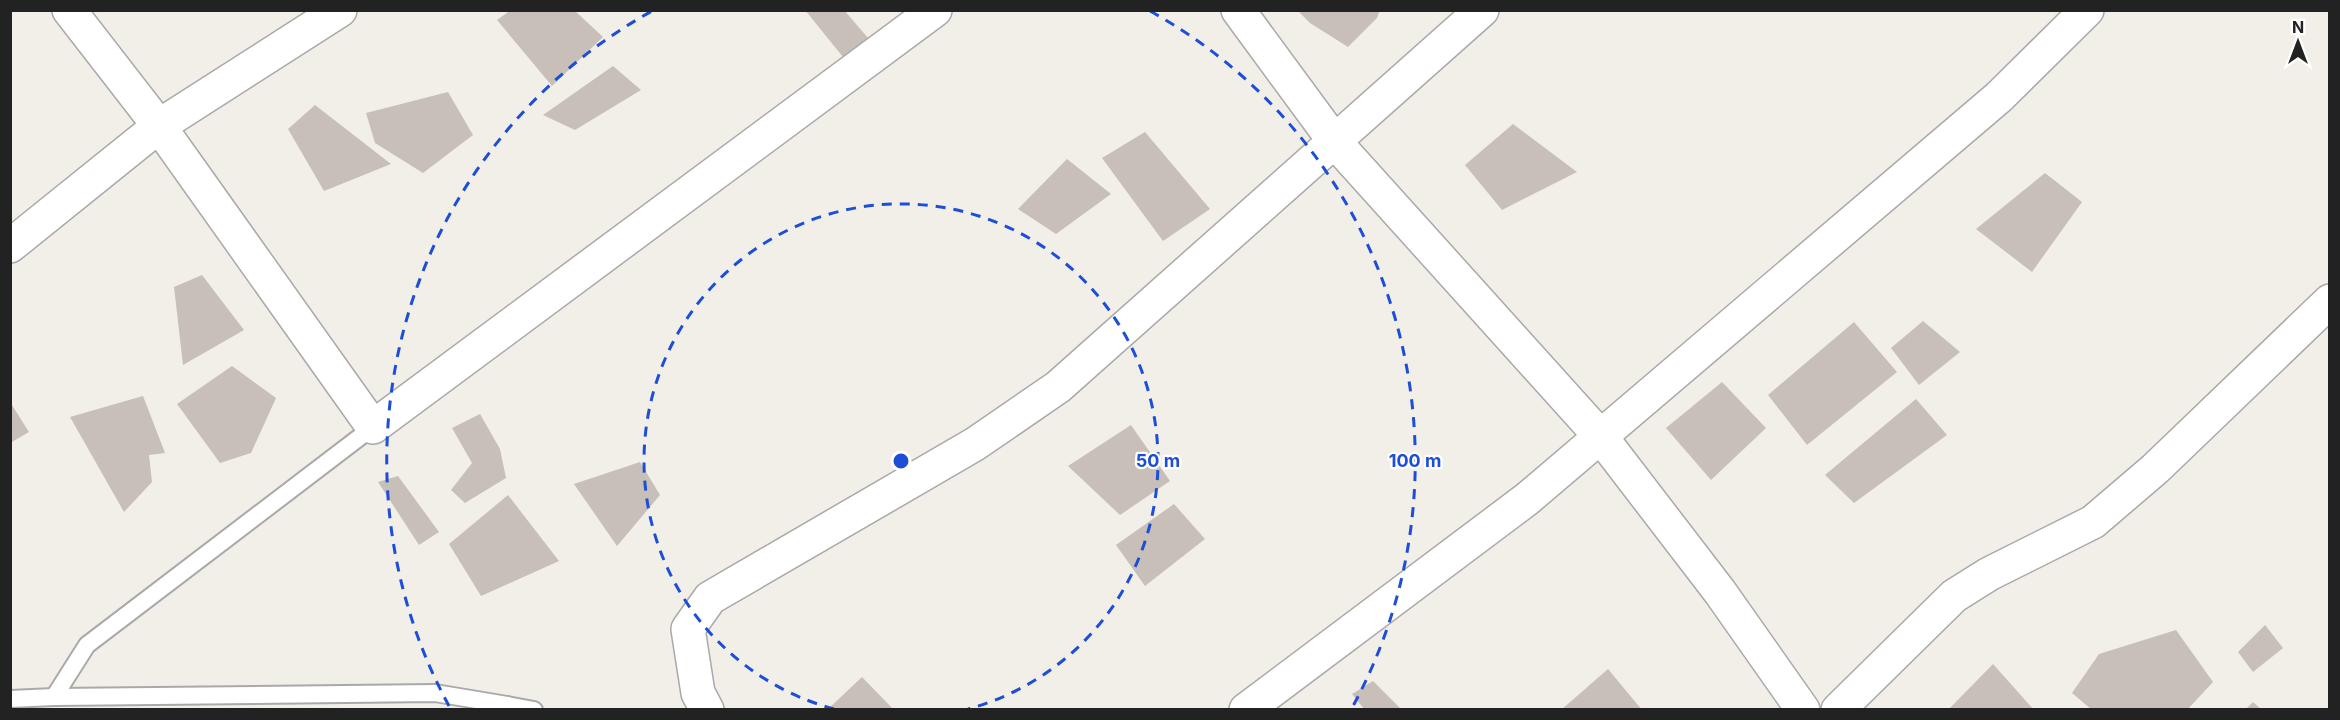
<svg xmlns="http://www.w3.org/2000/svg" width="2340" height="720" viewBox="0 0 2340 720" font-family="Inter,sans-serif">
<rect width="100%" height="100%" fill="#f2efe9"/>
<g fill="#c7bfb8">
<path d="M511,10H574L603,37L552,86L497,20Z"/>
<path d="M805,10H844L874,45L847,62Z"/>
<path d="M1297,10H1380L1377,18L1348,47L1310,23Z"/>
<path d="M613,66L641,90L575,130L543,115Z"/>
<path d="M448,92L473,135L423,173L375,143L366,113Z"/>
<path d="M315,105L391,164L324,191L288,129Z"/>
<path d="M1513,124L1577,172L1502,210L1465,165Z"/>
<path d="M1145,132L1210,209L1163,241L1102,158Z"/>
<path d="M1067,159L1111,194L1056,234L1018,209Z"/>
<path d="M2045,173L2082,202L2032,272L1976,229Z"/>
<path d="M202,275L244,330L183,365L174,287Z"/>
<path d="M1923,321L1960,352L1919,385L1891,348Z"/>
<path d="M1854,322L1897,372L1807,445L1768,395Z"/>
<path d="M232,366L276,398L251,453L220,463L177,404Z"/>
<path d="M1722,382L1766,428L1711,480L1666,428Z"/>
<path d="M143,396L165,453L149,455L152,482L124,512L70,417Z"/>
<path d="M1916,399L1947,435L1854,503L1825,475Z"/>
<path d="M10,402L29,432L10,443Z"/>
<path d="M480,414L500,449L506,478L465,503L451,490L472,463L452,428Z"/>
<path d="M1131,425L1170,481L1120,515L1068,466Z"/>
<path d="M640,462L660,495L617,546L574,484Z"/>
<path d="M398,476L439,532L419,545L378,482Z"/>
<path d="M508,495L559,561L481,596L449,544Z"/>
<path d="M1174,504L1205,539L1145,586L1116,545Z"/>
<path d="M2265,625L2283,648L2253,672L2238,652Z"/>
<path d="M2176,630L2213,682L2187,710H2092L2072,693L2099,654Z"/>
<path d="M1993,664L2034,710H1948Z"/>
<path d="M1608,669L1642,710H1561Z"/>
<path d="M862,677L894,710H827Z"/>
<path d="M1373,681L1402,710H1365L1352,694Z"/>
<path d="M2253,702L2262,710H2245Z"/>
</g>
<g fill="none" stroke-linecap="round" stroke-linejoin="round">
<g stroke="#a9a9a9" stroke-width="20">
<g id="service">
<path d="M54,697L87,645L373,427"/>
<path d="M10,699L54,697L435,693L507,705L513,710"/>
<path d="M507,705L534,710"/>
</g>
</g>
<g stroke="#a9a9a9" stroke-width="36">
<g id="minor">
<path d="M69,10L159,126L373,427L935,10"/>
<path d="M1238,10L1335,142L1601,437L1720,592L1803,710"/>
<path d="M10,246L159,126L340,10"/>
<path d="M707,710L698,693L688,629L710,598L975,444L1058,387L1482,10"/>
<path d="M1246,710L1527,499L1999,97L2087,10"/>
<path d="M1838,710L1954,596L1989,574L2093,522L2155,469L2330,301"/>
</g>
</g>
<use href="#service" stroke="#fff" stroke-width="16"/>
<use href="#minor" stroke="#fff" stroke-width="33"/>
</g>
<g fill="none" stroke="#1d4ed8" stroke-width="3" stroke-dasharray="10 8">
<path d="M834 709A257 257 0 1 1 968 709"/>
<path d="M449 706A514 514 0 0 1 652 11M1150 11A514 514 0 0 1 1353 706"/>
</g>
<circle cx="901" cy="461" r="9" fill="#1d4ed8" stroke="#fff" stroke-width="3"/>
<g font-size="18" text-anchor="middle" font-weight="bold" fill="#1d4ed8" stroke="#fff" stroke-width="4.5" stroke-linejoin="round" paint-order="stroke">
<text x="1158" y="467">50 m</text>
<text x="1415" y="467">100 m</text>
</g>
<rect width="2340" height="720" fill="none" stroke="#222222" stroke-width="24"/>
<g transform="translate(2298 42)" stroke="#ffffff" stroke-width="4.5" paint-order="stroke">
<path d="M0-4.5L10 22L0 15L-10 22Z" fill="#222222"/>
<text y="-9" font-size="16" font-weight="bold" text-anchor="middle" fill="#222222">N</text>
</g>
</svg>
